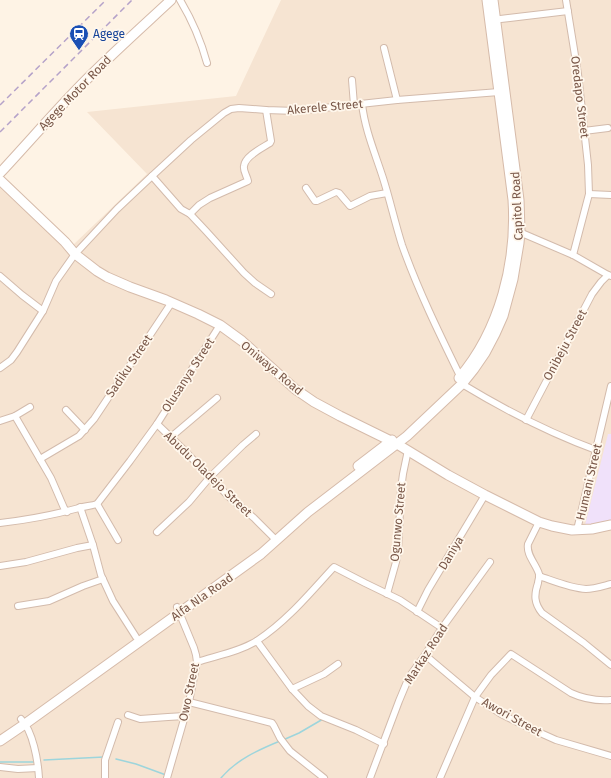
<svg xmlns="http://www.w3.org/2000/svg" width="611" height="778" viewBox="0 0 611 778" font-family="'Fira Sans',sans-serif">
<rect width="100%" height="100%" fill="#fef3e5"/>
<path fill="#f6e4d2" d="M281,0H611V778H0V175L1,174L14,186L73,245L147,174L87,112L236,96Z"/>
<path fill="#f0e1fa" d="M608,434H611V520L585,525Z"/>
<g fill="none" stroke-linecap="round" stroke-linejoin="round">
<g stroke="#9dd5dc" stroke-width="1.5">
<path d="M283,740L299,733L323,719"/>
<path d="M116,759L136,764L166,775"/>
<path d="M44,760L104,757"/>
<path d="M0,762H35"/>
<path d="M221,778C236,760 258,750 280,741"/>
</g>
<g stroke="#d3bbac" stroke-width="8">
<g id="street">
<path d="M180,0C192,20 201,41 207,63"/>
<path d="M566,0L578,74L588,165L589,194L573,255"/>
<path d="M492,20L568,11"/>
<path d="M384,48L397,100"/>
<path d="M352,80L354,105"/>
<path d="M362,104C365,130 375,153 383,178C390,200 395,223 402,245C418,290 439,333 460,376"/>
<path d="M584,131L608,128"/>
<path d="M152,176L181,209L190,214L206,231L244,273L255,283L271,294"/>
<path d="M306,188L315,201H317L336,192L339,193L350,206L370,196L387,193"/>
<path d="M589,194L611,195"/>
<path d="M190,214L199,205L210,198L248,181C247,176 243,171 244,166C245,156 262,148 270,143L271,141L266,110"/>
<path d="M517,231L573,255L608,275L611,276"/>
<path d="M0,276L22,295L43,311"/>
<path d="M0,368L11,360L17,352L43,311L56,281L75,254L117,209L152,176L191,140L224,113L231,109L239,108L266,110L296,111L397,100L499,92"/>
<path d="M462,384C505,410 549,433 596,450"/>
<path d="M66,410L85,430"/>
<path d="M15,416L51,478L64,508L67,512"/>
<path d="M526,420L592,294L601,282L608,275"/>
<path d="M0,421L15,416L30,407"/>
<path d="M157,424L185,451L229,497L254,518L277,541"/>
<path d="M171,437L217,398"/>
<path d="M40,459L79,436L94,419L172,302"/>
<path d="M97,504L118,540"/>
<path d="M80,507L93,545L101,575L113,601L136,637"/>
<path d="M539,522L528,544C526,555 536,564 539,574C540,577 538,580 538,583C534,595 534,603 542,613L584,643L611,665"/>
<path d="M0,523C27,520 53,515 79,508C85,506 91,506 97,504L130,461L157,424L220,325"/>
<path d="M577,530L611,386"/>
<path d="M157,532L189,502L210,477L243,445L256,434"/>
<path d="M0,566L26,562L77,548L93,545"/>
<path d="M539,576C554,581 570,588 586,589C594,589 603,586 611,584"/>
<path d="M387,594L396,562L398,551L401,489L403,474L408,450"/>
<path d="M18,606L49,601L83,586L103,579"/>
<path d="M417,612L428,590L485,495"/>
<path d="M257,641L292,689L308,706L321,716L356,730L384,744"/>
<path d="M425,655L475,697L501,714L527,727L556,740L611,756"/>
<path d="M197,662C215,656 242,651 258,640C287,621 310,593 333,568L334,567L365,583L400,600L442,628"/>
<path d="M292,689L324,674L338,664"/>
<path d="M189,702L272,723L274,726L280,738L290,751L324,778"/>
<path d="M128,715L140,719L168,717L185,716"/>
<path d="M21,719C33,731 38,761 39,778"/>
<path d="M0,767L18,769L38,768"/>
<path d="M105,778V760L118,722"/>
<path d="M167,778L189,702L197,662L196,655L194,648L177,607"/>
<path d="M370,778L399,701L409,677L425,655L442,628L490,562"/>
<path d="M440,778L475,697L491,675L511,654L571,693C584,699 597,701 611,700"/>
</g>
</g>
<g stroke="#d6bbaa" stroke-width="11">
<g id="secondary">
<path d="M0,173C29,142 57,109 87,79C114,52 143,26 171,0"/>
<path d="M0,180L65,242L75,254L97,271L107,277L130,287L166,300L198,314L220,325L242,341L295,389L314,402L340,416L397,444L448,475L485,495L539,522L552,526L572,530L592,529L611,525"/>
<path d="M459,378C500,330 517,262 513,200L487,0"/>
<path d="M358,466L392,440"/>
<path d="M0,741L25,724L261,554L308,512L407,436L462,384L474,369L485,353L495,334L503,316L513,279L519,243L520,231L519,200L493,0"/>
</g>
</g>
<use href="#street" stroke="#fff" stroke-width="6"/>
<use href="#secondary" stroke="#fff" stroke-width="9"/>
<g stroke="#b5a2c9" stroke-width="1.5" stroke-dasharray="6 4" stroke-linecap="butt">
<path d="M0,105L106,0"/>
<path d="M0,132L132,0"/>
</g>
</g>
<defs>
<g id="station-pin" transform="scale(1)"><path d="M0 17L-7.5 6A9.5 9.5 0 1 1 7.5 6Z" fill="#1a4fb4" stroke="#fff7ec"/><path d="M-3-6H3Q5-6 5-4V2Q5 4 3 4L4.5 6H3L1.5 4h-3L-3 6H-4.5L-3 4Q-5 4-5 2V-4Q-5-6-3-6ZM-3.5-4v3h7v-3ZM-3.5 1v1.5H-2V1ZM2 1v1.5H3.5V1Z" fill="#fff"/></g>
</defs>
<g fill-rule="evenodd">
<use href="#station-pin" x="79" y="34"/>
</g>
<g text-anchor="middle" stroke-width="3.5" stroke-linejoin="round" paint-order="stroke">
<g font-size="12" fill="#164399" stroke="#fff7ec" text-anchor="start">
<text x="93" y="38">Agege</text>
</g>
<g font-size="12" fill="#795748" stroke="#fff7ec">
<text transform="translate(75 93) rotate(-46)" y="4">Agege Motor Road</text>
<text transform="translate(580 97) rotate(83)" y="4">Oredapo Street</text>
<text transform="translate(325 107) rotate(-5)" y="4">Akerele Street</text>
<text transform="translate(517 206) rotate(-93)" y="4">Capitol Road</text>
<text transform="translate(565 345) rotate(-62)" y="4">Onibeju Street</text>
<text transform="translate(129 366) rotate(-56)" y="4">Sadiku Street</text>
<text transform="translate(272 368) rotate(40)" y="4">Oniwaya Road</text>
<text transform="translate(188 375) rotate(-57)" y="4">Olusanya Street</text>
<text transform="translate(208 474) rotate(44)" y="4">Abudu Oladejo Street</text>
<text transform="translate(589 482) rotate(-77)" y="4">Humani Street</text>
<text transform="translate(398 522) rotate(-85)" y="4">Ogunwo Street</text>
<text transform="translate(451 553) rotate(-59)" y="4">Daniya</text>
<text transform="translate(202 597) rotate(-35)" y="4">Alfa Nla Road</text>
<text transform="translate(426 654) rotate(-57)" y="4">Markaz Road</text>
<text transform="translate(189 692) rotate(-78)" y="4">Owo Street</text>
<text transform="translate(512 717) rotate(29)" y="4">Awori Street</text>
</g>
</g>
</svg>
